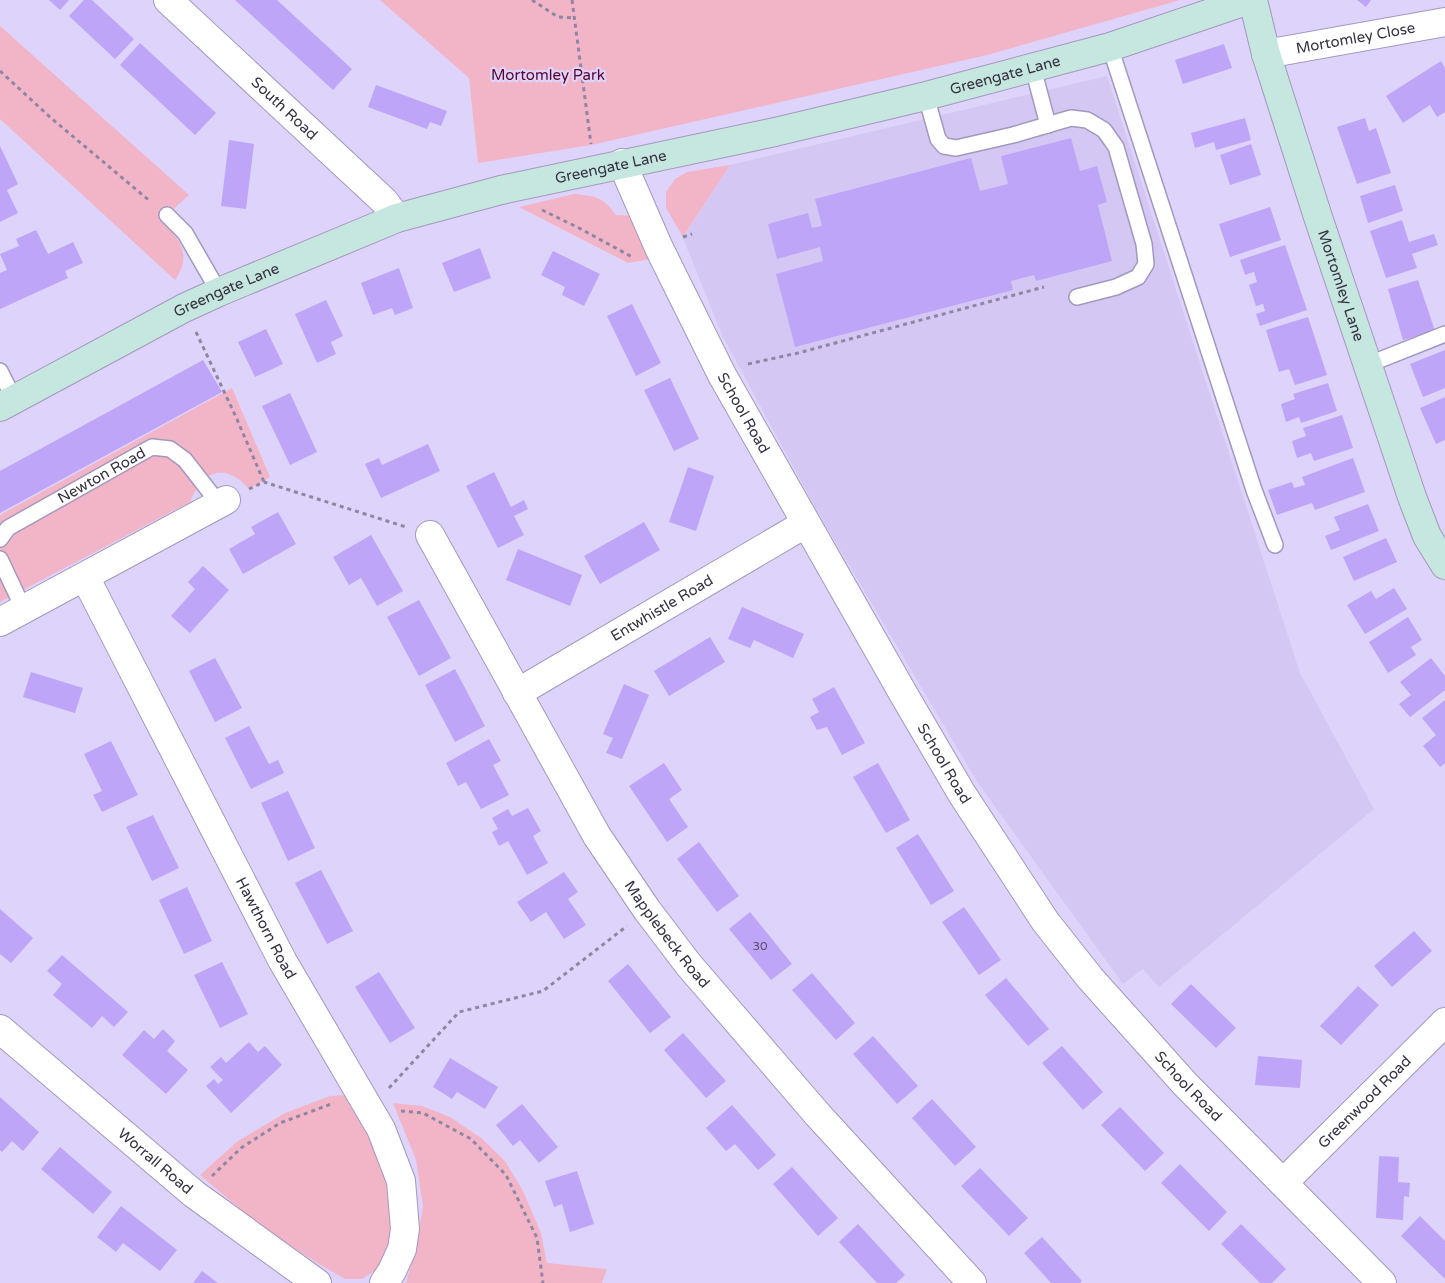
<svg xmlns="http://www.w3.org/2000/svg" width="1445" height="1283" viewBox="0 0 1445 1283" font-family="'Varela Round',sans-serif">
<rect width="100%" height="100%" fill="#ded3fa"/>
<path fill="#d4c7f4" d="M1107,76L1300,673L1374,809L1159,987L1143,969L1123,984L978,783L817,511L722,335L683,238L730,165Z"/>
<g fill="#f2b5c8">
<path d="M380,0H1180L987,55L591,145L478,163L469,78Z"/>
<path d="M0,26L189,195L161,220C179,239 193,254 175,280L0,119Z"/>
<path d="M730,165L683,237L666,208V192L675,179L687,172Z"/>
<path d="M574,194C596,196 603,197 616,215L638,216L656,258L628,263L519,207Z"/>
<path d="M232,388L270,477L249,489C224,461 203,471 190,502L0,602V515Z"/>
<path d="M346,1095L373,1137L386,1170L393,1212L388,1251L377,1269L362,1279H345L319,1264L260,1226L200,1175L238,1141L285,1113L330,1096Z"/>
<path d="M393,1103L422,1106L450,1117L481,1138L505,1161L523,1191L541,1233L547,1263L607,1269L602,1283H406L414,1255L423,1207L416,1160Z"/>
</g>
<g fill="#bfa5f8">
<path d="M49,0H69L60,10Z"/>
<path d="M84,0H92L134,39L115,59L69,16Z"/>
<path d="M235,0H277L352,69L333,90Z"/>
<path d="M1357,0H1371L1366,7Z"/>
<path d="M140,43L216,113L195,135L120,65Z"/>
<path d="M1224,44L1232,68L1183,84L1175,60Z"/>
<path d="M1441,61L1445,68V112L1437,117L1430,105L1403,123L1386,96Z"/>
<path d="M376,85L447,111L441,126L430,122L427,129L368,107Z"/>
<path d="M1245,118L1251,140L1216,150L1214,142L1195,148L1191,133Z"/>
<path d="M1365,118L1369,131L1376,128L1391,173L1357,184L1337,127Z"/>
<path d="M1071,138L1080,171L1097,166L1107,202L1098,205L1112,261L1036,281L1034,275L1011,281L1013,290L795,347L776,274L823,261L820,247L777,259L768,224L808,213L812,228L822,226L815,199L971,158L980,191L1008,184L1001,156Z"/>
<path d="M229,140L254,144L246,209L221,206Z"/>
<path d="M1251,144L1261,175L1230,185L1220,155Z"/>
<path d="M0,146L18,184L7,190L18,213L0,222Z"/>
<path d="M1395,185L1403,211L1368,223L1360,196Z"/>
<path d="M1270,207L1281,240L1230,257L1219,224Z"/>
<path d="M1402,220L1409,242L1434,234L1438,245L1412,254L1417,268L1386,278L1370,231Z"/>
<path d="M36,230L48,254L73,242L83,263L65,271L68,278L0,309V273L7,270L0,254L19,246L16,239Z"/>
<path d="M1285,245L1307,310L1260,326L1256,314L1265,311L1263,304L1256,306L1249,285L1257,282L1254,272L1245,275L1240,260Z"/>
<path d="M480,248L491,278L454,292L442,263Z"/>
<path d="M553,251L600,274L584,306L562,295L565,287L541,275Z"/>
<path d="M399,268L413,308L395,315L392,308L373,315L361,283Z"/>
<path d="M1418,280L1435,331L1403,340L1388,289Z"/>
<path d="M326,300L343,336L331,342L336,354L317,363L295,314Z"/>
<path d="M632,304L661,363L636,376L607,316Z"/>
<path d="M1308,317L1327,375L1295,385L1289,369L1279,372L1266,330Z"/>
<path d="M266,329L283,364L255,377L238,342Z"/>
<path d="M1445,350V388L1423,397L1410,364Z"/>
<path d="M203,360L222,392L0,513V471Z"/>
<path d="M670,378L699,439L674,451L644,390Z"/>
<path d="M1328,383L1337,411L1301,423L1299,417L1286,422L1281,404L1295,399L1293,394Z"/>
<path d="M290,393L317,452L290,465L262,406Z"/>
<path d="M1445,397V440L1436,444L1420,408Z"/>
<path d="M1342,415L1353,448L1314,461L1311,453L1297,458L1292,441L1306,436L1303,428Z"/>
<path d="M428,444L440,471L381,498L365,464L379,458L382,465Z"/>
<path d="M1353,458L1365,492L1315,510L1312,503L1277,515L1268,490L1292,482L1294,488L1305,485L1302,477Z"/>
<path d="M688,467L714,476L696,531L669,522Z"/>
<path d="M494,472L511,507L524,500L528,509L514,516L524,535L498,548L466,486Z"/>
<path d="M1368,504L1379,531L1331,550L1325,536L1340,530L1334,517Z"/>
<path d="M278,512L296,544L243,574L229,549L255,534L251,527Z"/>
<path d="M644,522L660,550L600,584L584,556Z"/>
<path d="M371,535L403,591L377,606L361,578L349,585L333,557Z"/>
<path d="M1386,538L1397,562L1354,581L1343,557Z"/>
<path d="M518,549L582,575L570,606L506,580Z"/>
<path d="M203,566L229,590L190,633L171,616L195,589L188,582Z"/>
<path d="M1394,588L1407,609L1365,634L1347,605L1371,591L1376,599Z"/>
<path d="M419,600L451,658L419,676L387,617Z"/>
<path d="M742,607L804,634L793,658L754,640L750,648L728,639Z"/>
<path d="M1408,617L1422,640L1411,647L1416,655L1388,673L1369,642Z"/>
<path d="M710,637L725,662L669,696L654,671Z"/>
<path d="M215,658L242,708L215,722L189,671Z"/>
<path d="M1431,658L1445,676V690L1410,717L1399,704L1411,695L1400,682Z"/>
<path d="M455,669L485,726L455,742L425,685Z"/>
<path d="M31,672L83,688L75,713L23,697Z"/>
<path d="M624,684L649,695L622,759L606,753L613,738L603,734Z"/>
<path d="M834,687L865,743L842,755L827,727L817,730L810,717L819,712L812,699Z"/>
<path d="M1445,700V763L1440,767L1423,746L1436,735L1422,718Z"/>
<path d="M249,726L269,764L278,760L284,773L251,789L225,738Z"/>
<path d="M489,739L501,761L493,765L509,795L481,809L466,782L458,786L446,763Z"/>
<path d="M111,741L138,795L102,812L93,795L102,791L84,754Z"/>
<path d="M664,763L682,790L669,799L688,827L667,842L629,786Z"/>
<path d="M878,763L910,820L886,833L853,777Z"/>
<path d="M288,791L315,848L288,861L261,803Z"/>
<path d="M528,808L541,831L533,836L548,863L527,875L508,841L499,846L492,832L498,829L492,818L508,809L512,816Z"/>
<path d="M153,815L179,868L152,881L126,827Z"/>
<path d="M918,834L954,891L931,905L896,848Z"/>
<path d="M699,842L739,896L717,912L677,859Z"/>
<path d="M321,870L353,931L327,944L295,883Z"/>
<path d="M564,872L578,892L568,899L586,925L564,939L546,912L531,922L517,902Z"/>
<path d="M187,887L212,941L184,954L159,900Z"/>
<path d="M964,907L1001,960L979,975L942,922Z"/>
<path d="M0,909L33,938L11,963L0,954Z"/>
<path d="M750,912L792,964L771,980L729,929Z"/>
<path d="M1414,931L1432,951L1392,987L1374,966Z"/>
<path d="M62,955L128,1012L114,1027L102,1016L92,1028L53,995L62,984L47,971Z"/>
<path d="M222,962L248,1014L220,1028L194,975Z"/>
<path d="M628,964L671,1017L650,1033L608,981Z"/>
<path d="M379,972L415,1028L390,1043L355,987Z"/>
<path d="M812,973L855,1023L836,1040L792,990Z"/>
<path d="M1006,978L1049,1029L1028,1046L985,995Z"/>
<path d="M1191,984L1236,1028L1216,1048L1171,1004Z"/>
<path d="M1358,986L1379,1005L1341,1045L1320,1026Z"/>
<path d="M163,1029L175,1041L167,1051L188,1070L166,1094L122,1055L144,1030L154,1039Z"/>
<path d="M683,1033L726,1081L706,1098L664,1050Z"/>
<path d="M873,1036L918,1086L897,1104L853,1054Z"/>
<path d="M249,1042L258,1052L265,1046L282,1065L231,1113L206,1086L214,1079L218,1084L223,1080L210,1067L221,1057L226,1063Z"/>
<path d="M1062,1046L1103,1092L1083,1110L1042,1063Z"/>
<path d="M1258,1056L1302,1060L1300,1088L1255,1085Z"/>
<path d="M450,1058L498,1087L485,1109L457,1092L452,1099L433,1087Z"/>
<path d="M0,1097L39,1132L23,1151L12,1141L2,1152L0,1150Z"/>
<path d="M932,1099L976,1147L955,1166L912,1118Z"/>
<path d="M522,1104L558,1147L539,1163L520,1140L513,1146L496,1125Z"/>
<path d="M732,1105L776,1155L758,1170L735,1144L726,1151L706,1128Z"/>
<path d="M1120,1107L1164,1153L1145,1171L1101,1125Z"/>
<path d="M60,1147L112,1192L93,1214L41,1169Z"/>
<path d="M1379,1156L1399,1157L1398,1182L1410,1183L1409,1197L1404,1196L1403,1220L1376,1218Z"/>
<path d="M1180,1164L1227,1212L1209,1231L1161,1183Z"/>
<path d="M792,1167L838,1218L818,1236L773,1184Z"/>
<path d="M980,1168L1028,1218L1009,1236L961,1186Z"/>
<path d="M577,1171L594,1224L570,1232L562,1204L554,1207L545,1181Z"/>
<path d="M121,1206L177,1250L160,1271L123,1243L116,1252L97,1237Z"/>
<path d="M1420,1216L1445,1241V1279L1401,1236Z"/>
<path d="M858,1224L905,1275L896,1283H877L839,1242Z"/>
<path d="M1241,1224L1286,1269L1272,1283H1260L1221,1244Z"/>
<path d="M1042,1237L1082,1281L1080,1283H1051L1024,1253Z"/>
<path d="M202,1271L218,1283H193Z"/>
</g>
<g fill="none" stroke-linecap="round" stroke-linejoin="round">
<g stroke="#a398bd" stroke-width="18">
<g id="lane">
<path d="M1110,47L1254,490L1275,545"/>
<path d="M1033,68L1048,125"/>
<path d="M926,96L938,139L944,146L956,148L1013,135L1071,118L1087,120L1104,130L1116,147L1144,244L1146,264L1138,277L1116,287L1077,297"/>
<path d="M167,215L185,233L219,292"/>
<path d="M1367,365L1445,334"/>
<path d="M0,371L14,399"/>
<path id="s1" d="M0,539L8,528L152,447L170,449L185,460L220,505"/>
<path d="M0,559L24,610"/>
</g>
</g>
<g stroke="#a398bd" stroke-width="30">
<g id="street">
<path id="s2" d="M168,0L384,201L397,218"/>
<path id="s3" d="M1266,54L1445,22"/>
<path id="s4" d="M622,163L659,248L722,375L904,695L962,794L1045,921L1090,978L1185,1084L1382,1283"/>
<path id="s5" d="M430,535L597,836L647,910L688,964L818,1115L972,1283"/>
<path id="s6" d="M85,577L282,960L381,1129L401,1181L405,1229L402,1249L392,1271L384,1283"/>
<path d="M0,622L226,500"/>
<path id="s7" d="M517,693L805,524"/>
<path id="s8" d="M0,1029L194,1194L317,1283"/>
<path id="s9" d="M1283,1183L1445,1022"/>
</g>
</g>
<g stroke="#a398bd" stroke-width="30">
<g id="secondary">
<path id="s10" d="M1253,0L1266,54L1318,217L1412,497L1427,536L1445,565"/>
<path id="s11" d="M0,407L184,308L219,292L397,218L501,190L775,132L926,96L1110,47L1249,0"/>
</g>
</g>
<g stroke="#8e86a2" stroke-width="3" stroke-dasharray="4 4" stroke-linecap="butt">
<path d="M532,0L558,17L574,18"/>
<path d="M572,0L591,144"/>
<path d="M0,71L51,118L151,202"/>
<path d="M542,210L579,228L634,258"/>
<path d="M683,237L692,234"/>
<path d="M196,332L236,417L264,482"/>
<path d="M748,364L798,353L1044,287"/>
<path d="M249,489L264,482L406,527"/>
<path d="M389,1088L459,1012L543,991L627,926"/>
<path d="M401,1111L423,1113L471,1139L506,1175L537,1238L543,1283"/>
<path d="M212,1176L241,1148L280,1123L334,1103"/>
</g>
<use href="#lane" stroke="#fff" stroke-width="15"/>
<use href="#street" stroke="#fff" stroke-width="28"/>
<use href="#secondary" stroke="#c6e6e0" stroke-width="28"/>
</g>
<g text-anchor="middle" stroke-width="4.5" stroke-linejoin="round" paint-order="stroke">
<g font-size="12" fill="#584e6e">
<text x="760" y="950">30</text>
</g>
<g font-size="15" fill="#353140" stroke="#ded3fa">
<text dy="5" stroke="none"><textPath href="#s3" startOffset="91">Mortomley Close</textPath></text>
<text dy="5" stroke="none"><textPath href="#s11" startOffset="1065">Greengate Lane</textPath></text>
<text dy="5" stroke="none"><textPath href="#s2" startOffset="159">South Road</textPath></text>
<text dy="5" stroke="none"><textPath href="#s11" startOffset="660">Greengate Lane</textPath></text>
<text dy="5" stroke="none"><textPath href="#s10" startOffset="299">Mortomley Lane</textPath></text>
<text dy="5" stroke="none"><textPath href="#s11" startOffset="255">Greengate Lane</textPath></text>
<text dy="5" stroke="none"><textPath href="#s4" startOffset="278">School Road</textPath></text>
<text dy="5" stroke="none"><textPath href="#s1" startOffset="121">Newton Road</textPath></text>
<text dy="5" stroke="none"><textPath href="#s7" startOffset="168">Entwhistle Road</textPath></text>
<text dy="5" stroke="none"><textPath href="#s4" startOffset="682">School Road</textPath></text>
<text dy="5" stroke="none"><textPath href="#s6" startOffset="395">Hawthorn Road</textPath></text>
<text dy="5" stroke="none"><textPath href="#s5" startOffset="465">Mapplebeck Road</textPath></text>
<text dy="5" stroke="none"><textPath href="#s4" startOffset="1088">School Road</textPath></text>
<text dy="5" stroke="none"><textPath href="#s9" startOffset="115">Greenwood Road</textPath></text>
<text dy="5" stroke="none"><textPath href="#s8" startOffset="204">Worrall Road</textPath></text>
</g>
<g font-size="15" fill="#58032e" stroke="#ded3fa">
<text x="548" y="80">Mortomley Park</text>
</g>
</g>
</svg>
